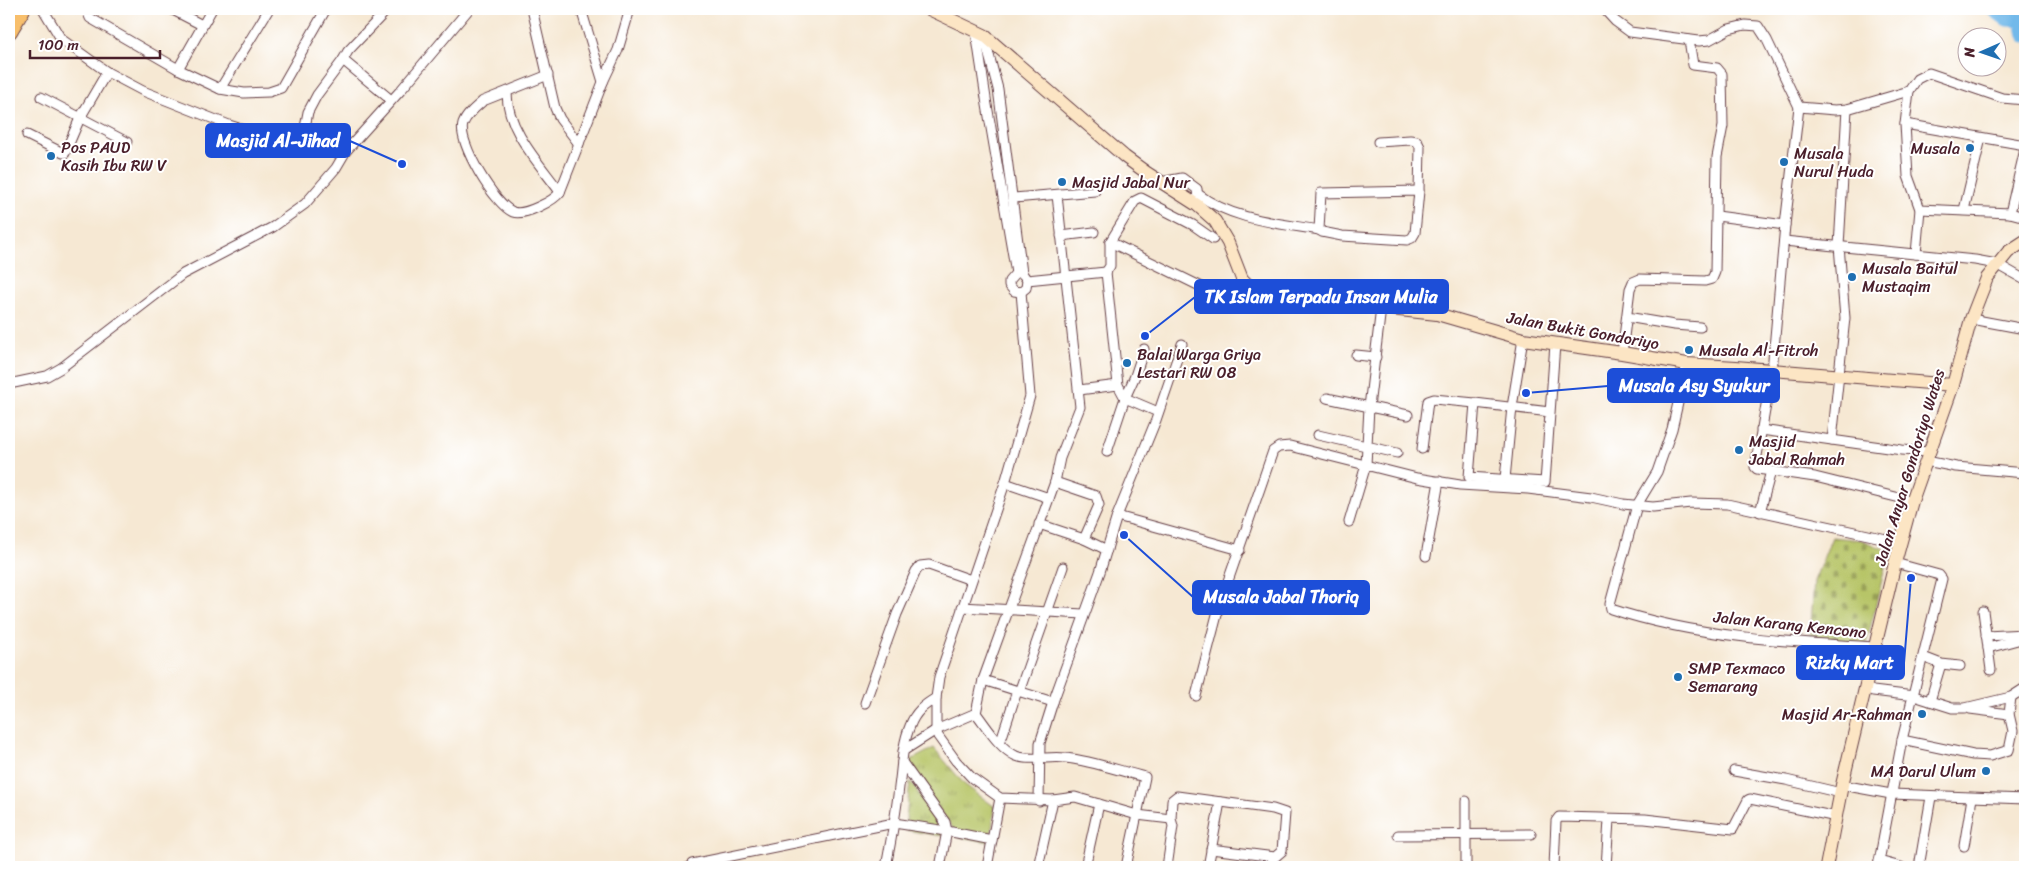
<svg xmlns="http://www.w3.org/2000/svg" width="2034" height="876" viewBox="0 0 2034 876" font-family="Sriracha,sans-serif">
<defs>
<pattern id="cemetery-stones" width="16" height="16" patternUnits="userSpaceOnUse" patternTransform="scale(1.25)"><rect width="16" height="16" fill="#b7c568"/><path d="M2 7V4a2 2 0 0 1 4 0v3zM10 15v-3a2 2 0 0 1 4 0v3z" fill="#979f56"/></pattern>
<pattern id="park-tufts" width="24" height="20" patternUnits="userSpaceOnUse" patternTransform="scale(1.25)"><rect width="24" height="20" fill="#b7c568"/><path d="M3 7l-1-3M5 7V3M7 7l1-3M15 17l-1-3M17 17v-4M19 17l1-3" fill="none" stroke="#979f56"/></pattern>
</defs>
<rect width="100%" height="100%" fill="#fff"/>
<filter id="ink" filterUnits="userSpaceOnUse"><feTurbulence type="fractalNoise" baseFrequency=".02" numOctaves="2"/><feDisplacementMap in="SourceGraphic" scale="10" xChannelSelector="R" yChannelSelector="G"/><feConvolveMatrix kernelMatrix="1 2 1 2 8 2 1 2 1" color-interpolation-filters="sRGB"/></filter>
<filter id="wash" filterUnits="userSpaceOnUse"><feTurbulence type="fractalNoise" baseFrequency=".0096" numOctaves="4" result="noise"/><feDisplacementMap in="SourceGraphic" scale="20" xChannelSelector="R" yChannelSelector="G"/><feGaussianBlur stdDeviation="1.12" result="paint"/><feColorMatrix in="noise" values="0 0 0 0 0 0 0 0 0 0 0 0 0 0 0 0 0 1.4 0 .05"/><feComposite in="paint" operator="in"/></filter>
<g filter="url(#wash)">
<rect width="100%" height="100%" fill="#f6e8d3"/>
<path fill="url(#cemetery-stones)" stroke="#80724a" d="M1832,537L1862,540L1889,551L1866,645L1810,639L1814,581Z"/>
<g fill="url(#park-tufts)" stroke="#80724a">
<path d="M934,748L964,784L995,807L990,842L959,837L909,767L911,760Z"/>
<path d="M910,781L943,828L942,836L905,830Z"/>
</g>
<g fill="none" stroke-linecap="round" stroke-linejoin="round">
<path stroke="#72b9ea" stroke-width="15" d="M1993,9L2007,19L2022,20L2025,35"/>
</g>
</g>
<g filter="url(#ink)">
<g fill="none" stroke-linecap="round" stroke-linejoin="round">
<g stroke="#643d44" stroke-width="11">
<g id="street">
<path d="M43,9L61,39L107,72L143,91L229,125L301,148L346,151L401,90L469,9"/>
<path d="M92,9L88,13L90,18L178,69L220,89L244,93L269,92L281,88L326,9"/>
<path d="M171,9L202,25"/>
<path d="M388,9L348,51L343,60L391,100"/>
<path d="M532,9L555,108L560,119L579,144"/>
<path d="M581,9L603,82"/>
<path d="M1604,9L1615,21L1630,32L1699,41L1709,40L1729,29L1745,25L1758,26L1767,40L1799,107L1785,225L1772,371L1755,467L1757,469L1815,477L1912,501"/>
<path d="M976,32L987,105L1016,273"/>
<path d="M984,36L998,89L1022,273L1027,280L1026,288L1021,292L1014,291L1009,285V281L1016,273H1022"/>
<path d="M178,69L212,9"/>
<path d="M548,75L483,101C476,107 466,115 463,124C457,142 495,205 513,212C524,216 554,201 560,192L603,82L618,50L630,9"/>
<path d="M220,89L269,9"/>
<path d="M507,93C507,130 539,163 560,192"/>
<path d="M41,97L127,142"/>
<path d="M1799,107L1835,110L1847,109L1909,91"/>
<path d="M1905,124L2025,145"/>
<path d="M27,135L63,153H65L80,118L107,72"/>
<path d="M1378,142L1410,140L1417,141L1420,147L1419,191"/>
<path d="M301,148L308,112L317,95L343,60"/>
<path d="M1161,182L1182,178L1197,189L1198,200"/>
<path d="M1419,191L1415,233L1412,238L1407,240L1342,236L1322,232L1319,230L1321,193Z"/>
<path d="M1198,194C1232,220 1278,223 1319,230"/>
<path d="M1057,195L1080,407L1060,458L1055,482L983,680L976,713C987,727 999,748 1016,756C1027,761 1052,756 1066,758C1092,761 1120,771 1145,777L1126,867"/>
<path d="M1014,198L1095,191"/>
<path d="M1920,209L2010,213L2025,217"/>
<path d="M1964,210L1981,138"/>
<path d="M2010,213L2025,149"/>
<path d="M1717,216L1785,225"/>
<path d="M1061,236L1094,232"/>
<path d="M1784,241L1975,260L1997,264L2025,280"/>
<path d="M1110,242L1212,292"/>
<path d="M1916,254L1920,209L1908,176L1905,124L1909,91L1917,79L1929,73L2002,98L2025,100"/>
<path d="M1027,280L1106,272"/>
<path d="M1021,292L1030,396L1005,483L939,677L936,698V730L938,736L956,761L972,778L1000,798L1053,800L1075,797L1137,815L1171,819"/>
<path d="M1627,317L1674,325L1700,327"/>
<path d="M1971,319L2025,329"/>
<path d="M1622,353L1630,289L1633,282L1640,279L1705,281L1712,279L1715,272L1717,157L1723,126L1722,74L1717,68L1693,65L1689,40"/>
<path d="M1356,355L1376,357"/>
<path d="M1687,364L1672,429L1657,472L1637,505L1610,604L1611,609C1696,637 1786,642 1875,647"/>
<path d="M9,384L47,376L61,368L183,274L273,227L305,204L336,168L346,151"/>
<path d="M1079,390L1118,385"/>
<path d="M1125,398L1118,385L1106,272L1110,266V242L1135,201L1141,198L1193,225L1213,239"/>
<path d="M1125,398L1135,376L1144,349"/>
<path d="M1327,398L1408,415"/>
<path d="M1550,412L1475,403L1469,477L1545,482L1546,469L1555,344"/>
<path d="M1761,430L1902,450L1929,452"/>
<path d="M1318,435L1397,453"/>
<path d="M1832,440L1845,318L1839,246L1847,109"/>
<path d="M1422,449L1428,401L1434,399L1475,403"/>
<path d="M1107,452L1125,398L1158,412"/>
<path d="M1926,461L1956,467L2025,473"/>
<path d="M1505,479L1512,407L1523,339"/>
<path d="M1055,482L1096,496L1099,505L1084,539"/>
<path d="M1005,483L1049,498"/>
<path d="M1760,512L1771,471"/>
<path d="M1117,516L1240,550"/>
<path d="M1349,522L1366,465L1369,407L1381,308"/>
<path d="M1039,524L1084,539L1107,550"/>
<path d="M1426,556L1439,481"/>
<path d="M962,607L1083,614"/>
<path d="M1983,611L1991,670"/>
<path d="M1986,636L2025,634"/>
<path d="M1988,648L2025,638"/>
<path d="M1923,657L1941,664L1960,666"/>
<path d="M983,680L1053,702"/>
<path d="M1866,688L1873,691L1914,696L1952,708H1965L2011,697L2025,688"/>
<path d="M1019,692L1063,567"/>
<path d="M1196,696L1219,607L1273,451L1279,447L1290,446L1417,478L1460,485L1528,489L1591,497L1623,504L1653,507L1691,503L1727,504L1900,542"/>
<path d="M1930,701L1941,664"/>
<path d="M865,703L897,614L916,571L920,566L929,565L971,580"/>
<path d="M1970,709L2009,714"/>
<path d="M1902,740L1973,755L1990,756L2009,750L2013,731L2009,714L2011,697"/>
<path d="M1000,743L1017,691"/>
<path d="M903,751L936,730L976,713"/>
<path d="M1734,771L1786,780L1841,793"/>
<path d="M1842,785L1891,794L2025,799"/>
<path d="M1039,801L1040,743L1053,702L1100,572L1117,516L1156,420L1182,344"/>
<path d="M1466,801V867"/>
<path d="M1398,835L1531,834"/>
<path d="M1964,846L1972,798"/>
<path d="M1879,861L1901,867"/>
<path d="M689,867L692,864L894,823L947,831L945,822L902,762"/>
<path d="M886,867C891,841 896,814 899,787C902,766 902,745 910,726C915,712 924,705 936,698"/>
<path d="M940,867L947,831L992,840"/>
<path d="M987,867L1000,798"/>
<path d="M1038,867L1053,800"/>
<path d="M1085,867L1099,804"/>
<path d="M1167,867L1173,826L1171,819L1172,800L1177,796L1273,809L1285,813L1282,851L1275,857L1211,849"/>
<path d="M1208,867L1220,802"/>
<path d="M1554,867L1556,821L1559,817L1645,819L1733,829L1748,800L1750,799L1837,817"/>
<path d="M1606,867L1609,820"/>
<path d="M1878,867L1902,740L1942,579L1939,575L1895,563"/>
<path d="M1919,867L1931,797"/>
</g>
</g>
<g stroke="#643d44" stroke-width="14">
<g id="secondary">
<path d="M929,9L984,35L1125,157L1147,173L1197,205L1215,221L1228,243L1242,279L1248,285L1257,290L1381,308L1437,314L1523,339L1622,353L1687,364L1736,367L1953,385"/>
<path d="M1826,867L1842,785L1895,563L1912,501L1953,385L1971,319L1987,278L2008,252L2025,241"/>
</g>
</g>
<g stroke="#643d44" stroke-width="18">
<path id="highway" d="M9,31L22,9"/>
</g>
<use href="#street" stroke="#fff" stroke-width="9"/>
<use href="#secondary" stroke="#fce5c4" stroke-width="12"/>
<use href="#highway" stroke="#f8bf6c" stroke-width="16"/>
</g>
</g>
<g fill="#1f6fb2" stroke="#fff" stroke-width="2">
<circle cx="1970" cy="148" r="5"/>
<circle cx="51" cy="156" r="5"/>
<circle cx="1784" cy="162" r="5"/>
<circle cx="1062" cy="182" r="5"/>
<circle cx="1852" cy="277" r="5"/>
<circle cx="1689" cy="350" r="5"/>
<circle cx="1127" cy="363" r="5"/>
<circle cx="1739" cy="450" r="5"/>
<circle cx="1678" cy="677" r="5"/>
<circle cx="1922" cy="714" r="5"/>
<circle cx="1986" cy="771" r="5"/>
</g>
<g text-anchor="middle" stroke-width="4" stroke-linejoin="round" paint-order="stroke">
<g font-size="16" fill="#4a1f2b" stroke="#fff" text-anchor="start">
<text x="61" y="153">Pos PAUD<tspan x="61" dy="18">Kasih Ibu RW V</tspan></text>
<text x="1960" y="154" text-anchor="end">Musala</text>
<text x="1794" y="159">Musala<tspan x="1794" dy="18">Nurul Huda</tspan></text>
<text x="1072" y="188">Masjid Jabal Nur</text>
<text x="1862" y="274">Musala Baitul<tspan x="1862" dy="18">Mustaqim</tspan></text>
<text x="1699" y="356">Musala Al-Fitroh</text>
<text x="1137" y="360">Balai Warga Griya<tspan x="1137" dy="18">Lestari RW 08</tspan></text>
<text x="1749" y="447">Masjid<tspan x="1749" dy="18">Jabal Rahmah</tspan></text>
<text x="1688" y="674">SMP Texmaco<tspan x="1688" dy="18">Semarang</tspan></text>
<text x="1912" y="720" text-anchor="end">Masjid Ar-Rahman</text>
<text x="1976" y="777" text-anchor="end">MA Darul Ulum</text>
</g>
<g font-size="16" fill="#4a1f2b" stroke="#fff">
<text transform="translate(1583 330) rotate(10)" y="6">Jalan Bukit Gondoriyo</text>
<text transform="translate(1909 467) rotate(-73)" y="6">Jalan Anyar Gondoriyo Wates</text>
<text transform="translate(1790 624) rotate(6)" y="6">Jalan Karang Kencono</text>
</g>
</g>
<path fill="none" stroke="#1d4ed8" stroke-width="2" d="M402 164L350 141M1145 336L1195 297M1526 393L1608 386M1124 535L1193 597M1911 578L1904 663"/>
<g fill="#1d4ed8" stroke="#fff" stroke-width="2">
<circle cx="402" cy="164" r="5"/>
<circle cx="1145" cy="336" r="5"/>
<circle cx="1526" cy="393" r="5"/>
<circle cx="1124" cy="535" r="5"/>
<circle cx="1911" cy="578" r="5"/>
</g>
<g fill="#1d4ed8" stroke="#1d4ed8" stroke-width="2">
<rect x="206" y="124" width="144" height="33" rx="5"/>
<rect x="1195" y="280" width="253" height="33" rx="5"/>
<rect x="1608" y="369" width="171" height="33" rx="5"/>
<rect x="1193" y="581" width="176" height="33" rx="5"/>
<rect x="1797" y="646" width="107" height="33" rx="5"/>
</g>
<g font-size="18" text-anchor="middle" font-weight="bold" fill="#fff">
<text x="278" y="147">Masjid Al-Jihad</text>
<text x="1321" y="303">TK Islam Terpadu Insan Mulia</text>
<text x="1694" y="392">Musala Asy Syukur</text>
<text x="1281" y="603">Musala Jabal Thoriq</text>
<text x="1850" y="669">Rizky Mart</text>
</g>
<rect width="2034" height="876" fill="none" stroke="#fff" stroke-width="30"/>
<g transform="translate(1982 52) rotate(268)"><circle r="24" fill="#ffffff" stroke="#b7a5aa"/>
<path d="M0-4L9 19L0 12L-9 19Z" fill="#1f6fb2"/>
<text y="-8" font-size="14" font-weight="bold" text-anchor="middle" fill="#4a1f2b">N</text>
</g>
<path d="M30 50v8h130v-8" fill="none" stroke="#4a1f2b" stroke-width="2.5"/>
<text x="38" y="50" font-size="15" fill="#4a1f2b" stroke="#ffffff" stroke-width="4" paint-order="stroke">100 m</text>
</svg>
